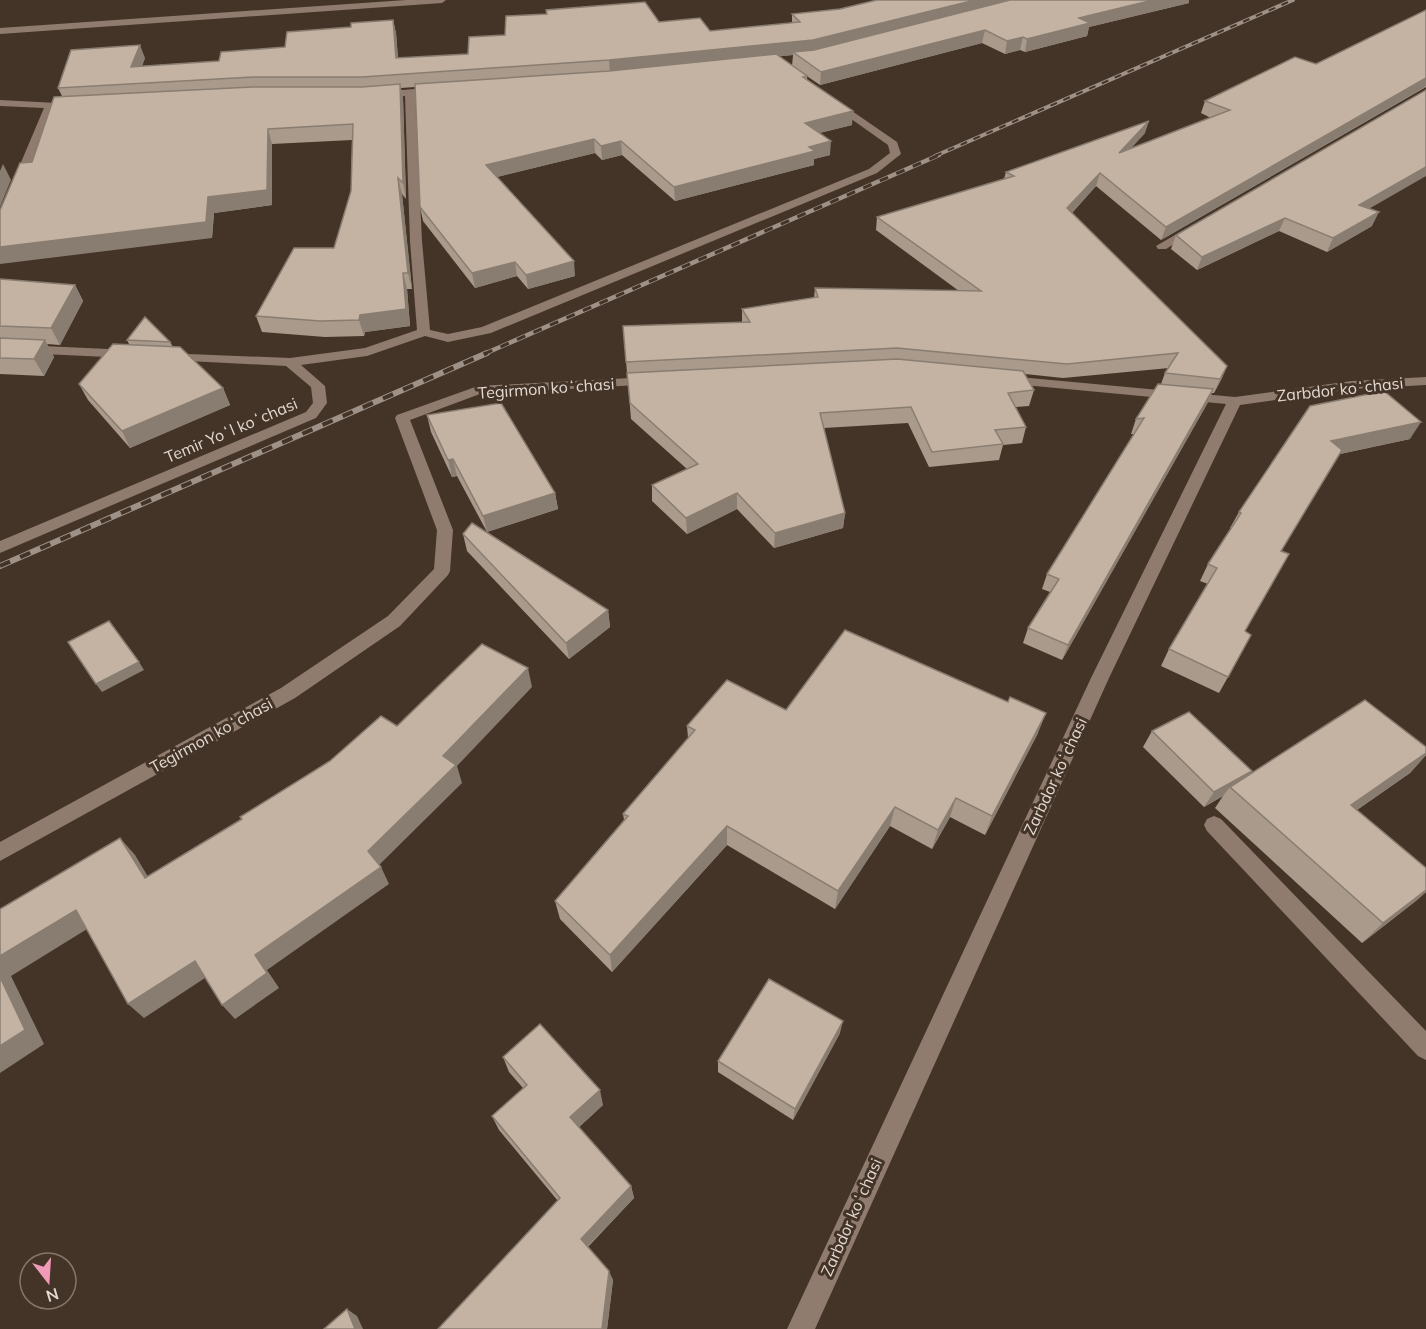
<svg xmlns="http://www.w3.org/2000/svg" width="1426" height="1329" viewBox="0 0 1426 1329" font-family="Mulish,sans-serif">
<rect width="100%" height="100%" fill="#443428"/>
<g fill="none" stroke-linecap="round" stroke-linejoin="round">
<g fill="#8f7c6e" fill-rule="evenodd">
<path d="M406,0H446L442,3L0,34V28Z"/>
<path d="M438,87L441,88V92L415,95L422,241L430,330L448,334L482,327L869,169L890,153L888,145L830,104V100H836L897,142L901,154L877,173L491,333L448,342L425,336L367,356L301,365L325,386L327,403L316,418L0,553V541L306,412L313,403L311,387L286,366L168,360L163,359L161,356L163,353L290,358L365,348L417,330L410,241L405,96L379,98L374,95L379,92Z"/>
<path d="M0,100L76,104L81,107L76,110L54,109L6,226L0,229V212L44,108L0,106Z"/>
<path d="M1194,224L1200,227L1198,229L1166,249H1158L1156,246Z"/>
<path d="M0,344L129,350L136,354L129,358L0,352Z"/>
<path d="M1007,376L1235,397L1352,381L1426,377V385L1352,389L1240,405L1109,678L815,1329H787L1091,678L1226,404L1002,383L1000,380Z"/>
<path d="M650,377L657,381L655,384L480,394L410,420L453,530L450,571L448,575L400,626L295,698L0,861V842L281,688L388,616L434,569L437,530L395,418L397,415L478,386Z"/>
<path d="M1214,816L1221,819L1426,1031V1060L1418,1056L1207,831L1204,825L1207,819Z"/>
</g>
<g stroke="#9e9188" stroke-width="4">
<path id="rail-far2" d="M935,156L1293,0"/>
</g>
<g stroke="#9e9188" stroke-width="4.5">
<path id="rail-far1" d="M484,354L939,155"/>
</g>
<g stroke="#9e9188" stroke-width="6">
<path id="rail" d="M0,566L487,353"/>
</g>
<use href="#rail-far2" stroke="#443428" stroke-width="2" stroke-dasharray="7" stroke-linecap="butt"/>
<use href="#rail-far1" stroke="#443428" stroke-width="3" stroke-dasharray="9" stroke-linecap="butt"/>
<use href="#rail" stroke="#443428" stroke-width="4" stroke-dasharray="11" stroke-linecap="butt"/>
</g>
<g fill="#a99a8b">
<path d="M877,0H1189V3L1089,27L1087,36L1025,52L1020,50L1005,54L982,43L820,85L792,66L793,55L779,56L807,76V79L852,125L819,133L830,155L814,159V165L675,201L622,155L602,160L595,153L497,177L575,276L528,289L517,276L475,288L423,221L420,207L415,87L401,88L403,98L406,199L402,194L412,289H407L410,326L365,332L364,336L325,337L262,332L256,316L334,248L351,191L352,140L272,144V205L214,213L212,238L32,162L62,96L58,88L145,58L142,66L219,61L285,47L351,27L393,20L396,33L398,58L468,54L547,14L546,10L659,22L710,31L792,23V14L840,9Z"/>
<path d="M1426,10V87L1161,240L1096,186L1072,213L1227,366L1221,380L1214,393H1212L1207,404L1062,660L1023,643L1028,628L1050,592L1042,589L1047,574L1134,434H1131L1136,419L1161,384L1165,373L1169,368L1063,378L1025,374L1034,390L1029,406L1015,407L1026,427L1022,443L1003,445L999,460L929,467L908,423L824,428L845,513L843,528L774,548L737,509L687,534L652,501V485L687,469L631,419L623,326L742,322V309L814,298L815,288L959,291L876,230L877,217L1004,179L1006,172L1145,133L1131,148L1211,118L1201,113L1205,101L1316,64Z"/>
<path d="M1426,90L1369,209L1372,226L1327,252L1279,231L1197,270L1171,249L1176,235Z"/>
<path d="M0,279L75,285L83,301L60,345L47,344L54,357L44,376L0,374Z"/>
<path d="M127,340L170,342L173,347L223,388L230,405L130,448L88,400L79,384L129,344Z"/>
<path d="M1310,406L1410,439L1340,454L1281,551L1245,631L1228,677L1219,693L1161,666L1169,649L1208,584L1200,581L1208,564L1231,529L1230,528L1239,512Z"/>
<path d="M427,415L555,493L558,509L487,532L608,610L610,627L569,659L467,551L463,534L487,532L457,476L452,477L431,432Z"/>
<path d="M786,710L1038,733L985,835L950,817L932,849L890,826L835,909L727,845L612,972L560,919L555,901L624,820L623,814L688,738L687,726Z"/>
<path d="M1152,731L1252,771L1251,773L1426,747V755L1410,773L1357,810L1426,868V892L1417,900L1362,943L1215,808L1223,796L1204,807L1143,747Z"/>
<path d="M840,1033L793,1120L718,1072V1061Z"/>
<path d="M503,1057L603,1105L579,1127L631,1186L634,1198L588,1247L613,1280L607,1329H438L558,1201L499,1130L492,1116L523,1088L509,1072Z"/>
</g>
<g fill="#897d71">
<path d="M975,0H1024L813,53L793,52V55L610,74L609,60Z"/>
<path d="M1153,0H1189V3L1089,27L1087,36L1025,52L1027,39L1079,18Z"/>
<path d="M393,20L396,33L399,71L396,58Z"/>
<path d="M985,30L982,43L820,85L821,72Z"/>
<path d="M1023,37L1020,50L1005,54L1007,41Z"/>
<path d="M140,45L145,58L136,80L131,67Z"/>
<path d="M1426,78V85L1425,87L1161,240L1166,227Z"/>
<path d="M400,84L403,98L406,199L403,183Z"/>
<path d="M853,111L852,125L804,137L805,123Z"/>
<path d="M1149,121L1145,133L1115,166L1119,153Z"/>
<path d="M268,129L272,144V205L214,213L212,238L0,264V247L208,197Z"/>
<path d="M594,139L595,153L488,179L486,165Z"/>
<path d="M621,141L622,155L602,160L601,146Z"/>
<path d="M831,141L830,155L814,159V165L675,201L674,187L809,147Z"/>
<path d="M3,164L11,180L0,207V171Z"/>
<path d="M1426,167V176L1353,218L1359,205Z"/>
<path d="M1100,173L1096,186L1064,222L1067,208Z"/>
<path d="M398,178L402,194L412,289L408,273Z"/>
<path d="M1379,212L1372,226L1327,252L1333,238Z"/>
<path d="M1285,218L1279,231L1197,270L1202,257Z"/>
<path d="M574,261L575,276L528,289L526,275Z"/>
<path d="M515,262L517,276L475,288L472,273Z"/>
<path d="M403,273L407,289L410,326L365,332L364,336L359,320L360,315Z"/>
<path d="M75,285L83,301L60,345L51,328Z"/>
<path d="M45,340L54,357L44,376L34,359Z"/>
<path d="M1227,366L1221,380L1214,393L1220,379Z"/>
<path d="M223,388L230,405L130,448L122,431Z"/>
<path d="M1213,389L1207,404L1062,660L1068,645Z"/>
<path d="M1421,422L1410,439L1340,454L1331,441Z"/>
<path d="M453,459L457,476L452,477L448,460Z"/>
<path d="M555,493L558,509L487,532L483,516Z"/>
<path d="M737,493V509L687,534L686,518Z"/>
<path d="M845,513L843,528L774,548L775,533Z"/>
<path d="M608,610L610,627L569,659L566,643Z"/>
<path d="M139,662L144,670L102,692L96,684Z"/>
<path d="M528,668L532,687L457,766L462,783L376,868L368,851L443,756Z"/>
<path d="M1046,713L1038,733L985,835L992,816Z"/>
<path d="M1426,753V755L1410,773L1332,827L1351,805Z"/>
<path d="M1252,771L1242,786L1230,787L1223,796L1204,807L1214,792Z"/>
<path d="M956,798L950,817L932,849L938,830Z"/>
<path d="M895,807L890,826L835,909L838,891Z"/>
<path d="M727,826V845L612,972L610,955Z"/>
<path d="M120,838L135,855L159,895L145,878Z"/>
<path d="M381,867L389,884L267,970L279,988L235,1019L222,1005L255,955Z"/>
<path d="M1426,890V892L1417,900L1362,943L1383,923Z"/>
<path d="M76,910L92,926L11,976L44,1044L0,1073V956Z"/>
<path d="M195,961L208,976L144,1018L128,1004Z"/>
<path d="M843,1021L840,1033L793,1120L795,1109Z"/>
<path d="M600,1090L603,1105L575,1131L570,1117Z"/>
<path d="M631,1186L634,1198L585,1249L581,1239Z"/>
<path d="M609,1271L613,1280L607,1329H602Z"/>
<path d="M347,1309L357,1316L363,1329H355Z"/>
</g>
<g fill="#c4b3a2" stroke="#897d71" stroke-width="1.5">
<path d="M877,0H975L813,40L609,60L362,77H253L58,88L71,50L140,45L131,67L219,61L221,52L285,47L287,32L351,27V23L393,20L396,58L468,54L469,37L505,35L506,16L547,14L546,10L645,2L659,22L700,18L710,31L800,22L792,14L840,9Z"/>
<path d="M1010,0H1153L1079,18L1090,23L1027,39L1023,37L1007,41L985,30L821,72L793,52L814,50Z"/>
<path d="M1426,10V78L1166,227L1100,173L1067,208L1227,366L1220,379L1165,373L1178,353L1067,364L897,348L626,362L623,326L750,322L742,309L818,297L815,288L981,291L877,217L1014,176L1006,172L1149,121L1119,153L1230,110L1205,101L1295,57L1316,64Z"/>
<path d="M776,54L807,76L803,77L853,111L805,123L831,141L809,147L815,151L674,187L621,141L601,146L594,139L486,165L574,261L526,275L515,262L472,273L420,207L415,84L609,71Z"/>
<path d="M400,84L403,183L398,178L408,273H403L406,309L360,315L359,320L320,321L256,316L294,248H334L351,191L353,124L268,129L267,190L208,197L206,222L0,247V210L20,163L32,162L54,97L252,87H362Z"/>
<path d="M1426,90V167L1359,205L1379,212L1333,238L1285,218L1202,257L1176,235Z"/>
<path d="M0,279L75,285L51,328L0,326Z"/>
<path d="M145,317L170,342L127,340Z"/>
<path d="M0,338L45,340L34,359L0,358Z"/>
<path d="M113,344L180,347L223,388L122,431L79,384Z"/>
<path d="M897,359L1023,371L1034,390L1008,393L1026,427L995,430L1003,444L932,452L911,407L820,413L845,513L775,533L737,493L686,518L652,485L698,464L630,403L627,373Z"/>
<path d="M1158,384L1213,389L1068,645L1028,628L1059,579L1047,574L1144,418L1136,419Z"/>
<path d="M1384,391L1421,422L1331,441L1342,450L1281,551L1289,554L1245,631L1251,635L1228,677L1169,649L1217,568L1208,564L1241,513L1239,512L1310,406Z"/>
<path d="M501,403L555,493L483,516L453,459L448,460L427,415Z"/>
<path d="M472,523L608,610L566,643L463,534Z"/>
<path d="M109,621L139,662L96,684L68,642Z"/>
<path d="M845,630L1008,702L1010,697L1046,713L992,816L956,798L938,830L895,807L838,891L727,826L610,955L555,901L628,816L623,814L695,730L687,726L727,680L786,710Z"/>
<path d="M482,644L528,668L443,756L456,765L368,851L381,867L255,955L267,973L222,1005L195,961L128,1004L76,910L0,956V909L120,838L145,878L242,819L240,817L330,761L381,716L397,726Z"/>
<path d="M1365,700L1426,747V753L1351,805L1426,868V890L1383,923L1230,787Z"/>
<path d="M1189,712L1252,771L1214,792L1152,731Z"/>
<path d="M0,977L25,1030L0,1046Z"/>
<path d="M769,979L843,1021L795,1109L718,1061Z"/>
<path d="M540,1024L600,1090L570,1117L631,1186L581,1239L609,1271L602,1329H438L560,1198L492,1116L527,1085L503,1057Z"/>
<path d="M347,1309L355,1329H324Z"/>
</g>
<g text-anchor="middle" stroke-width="6" stroke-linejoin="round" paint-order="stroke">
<g font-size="16" fill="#e3d9d1" stroke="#443428">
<text transform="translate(546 388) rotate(-4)" y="6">Tegirmon koʻchasi</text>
<text transform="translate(1340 389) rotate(-6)" y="6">Zarbdor koʻchasi</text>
<text transform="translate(231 430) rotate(-23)" y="6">Temir Yoʻl koʻchasi</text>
<text transform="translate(211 735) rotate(-29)" y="6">Tegirmon koʻchasi</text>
<text transform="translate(1055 776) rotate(-65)" y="6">Zarbdor koʻchasi</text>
<text transform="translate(851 1217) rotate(-66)" y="6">Zarbdor koʻchasi</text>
</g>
</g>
<g transform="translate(48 1281) rotate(163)"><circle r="28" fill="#443428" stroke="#84766c" stroke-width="1.5"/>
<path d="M0-4.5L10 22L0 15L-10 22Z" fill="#f09ab7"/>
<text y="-9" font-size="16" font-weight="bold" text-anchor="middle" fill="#e3d9d1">N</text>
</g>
</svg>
